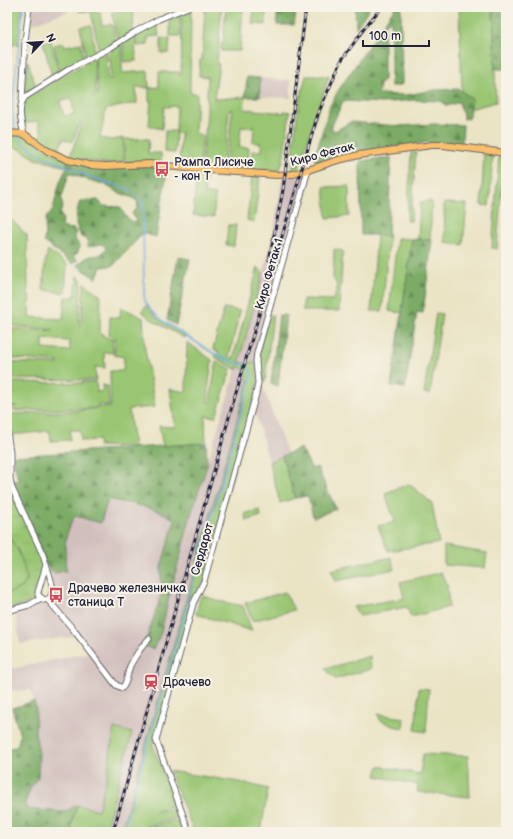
<svg xmlns="http://www.w3.org/2000/svg" width="513" height="839" viewBox="0 0 513 839" font-family="'Balsamiq Sans',sans-serif">
<defs>
<pattern id="forest-firs" width="22" height="20" patternUnits="userSpaceOnUse"><rect width="22" height="20" fill="#7bab65"/><path d="M5 1l3.5 6h-7zM16 11l3.5 6h-7z" fill="#648b54"/></pattern>
<pattern id="park-crowns" width="20" height="18" patternUnits="userSpaceOnUse"><rect width="20" height="18" fill="#9ac673"/><path d="M2 6a3 3 0 1 1 6 0M12 15a3 3 0 1 1 6 0" fill="none" stroke="#84aa64"/></pattern>
</defs>
<rect width="100%" height="100%" fill="#f7f3e8"/>
<filter id="ink" filterUnits="userSpaceOnUse"><feTurbulence type="fractalNoise" baseFrequency=".025" numOctaves="2"/><feDisplacementMap in="SourceGraphic" scale="8" xChannelSelector="R" yChannelSelector="G"/><feConvolveMatrix kernelMatrix="1 2 1 2 8 2 1 2 1" color-interpolation-filters="sRGB"/></filter>
<filter id="wash" filterUnits="userSpaceOnUse"><feTurbulence type="fractalNoise" baseFrequency=".012" numOctaves="4" result="noise"/><feDisplacementMap in="SourceGraphic" scale="16" xChannelSelector="R" yChannelSelector="G"/><feGaussianBlur stdDeviation="0.9" result="paint"/><feColorMatrix in="noise" values="0 0 0 0 0 0 0 0 0 0 0 0 0 0 0 0 0 1.4 0 .05"/><feComposite in="paint" operator="in"/></filter>
<g filter="url(#wash)">
<rect width="100%" height="100%" fill="#eae3c4"/>
<g fill="#d1bfbd">
<path d="M32,7H79L32,24Z"/>
<path d="M260,78L290,80L291,98L260,97Z"/>
<path d="M301,172L306,174L256,361L248,364H244L239,362L272,240L283,175Z"/>
<path d="M237,367H240L246,371L248,381L121,832H105L123,768L108,771L98,810L77,805L64,812L27,809L25,803L31,787L38,777L39,753L35,733L36,709L31,690L7,691V670L91,652L79,636L20,644L15,609L41,598L45,600L52,593L46,565L66,570L64,544L71,523L75,516L107,499L128,505L153,509L168,515L176,520L161,567V596L144,646L161,633L168,601L192,511Z"/>
<path d="M258,383L264,385L263,388L287,452L288,453L269,462L253,405Z"/>
</g>
<g fill="#9ac673" stroke="#5e7457" fill-rule="evenodd">
<path d="M7,7H23L19,44L7,46Z"/>
<path d="M79,7H95V12H100L102,25L111,24L113,26L116,43L99,52L91,12L79,11Z"/>
<path d="M119,7H134L133,30L120,40L118,39C116,30 113,22 112,12H118Z"/>
<path d="M205,7H222L217,63L219,64L214,99L245,97L244,109L284,113V111L290,112L283,161L279,171L250,170L252,151H262V144L253,142L254,125L253,128L241,127L239,147L249,148L247,170L226,168L232,112L231,109L229,110L224,167L202,166L207,112V93L208,77L199,76L200,60H202Z"/>
<path d="M226,7H243L240,51H221V44L223,43Z"/>
<path d="M254,7H266V25L252,24Z"/>
<path d="M459,7H493L496,102L470,109L472,99L462,92Z"/>
<path d="M191,9L190,92L197,94L195,134L203,136L200,166L179,165L181,133H176L175,153L164,152L165,131H176L177,106L164,107L162,129L149,126L151,101H149V88L159,87V72H179V75H181L182,15L184,11Z"/>
<path d="M180,13V36H170V17Z"/>
<path d="M157,22L159,36L148,37V45L137,46V33Z"/>
<path d="M91,25L95,53L86,58L80,27Z"/>
<path d="M132,36H135L136,61L124,62V42Z"/>
<path d="M161,38L170,39L169,53H161Z"/>
<path d="M51,41L59,73L52,77L43,42Z"/>
<path d="M64,43L65,46L81,43L84,59L60,72L54,45Z"/>
<path d="M122,44V73L148,71L149,88L136,87L137,103L106,109L100,138L112,140L123,138V162C107,165 95,162 79,159V160L70,156L82,123L80,122L72,142L63,139L58,152L38,140L42,131L40,129L38,121L24,124C22,116 21,107 25,99L94,58L96,94H98L95,57L107,52L108,77L109,79H111L110,50ZM72,99L74,114L64,116L60,101Z"/>
<path d="M28,61L36,87L26,93L24,92V89Z"/>
<path d="M306,76H329L298,171L293,172C293,140 297,106 306,76Z"/>
<path d="M21,134L67,161V167L36,159L20,149L7,145V136Z"/>
<path d="M124,139H149L148,153H161V163L147,161L125,162Z"/>
<path d="M416,152L411,221H407L411,153Z"/>
<path d="M484,154L493,155L489,206L481,205Z"/>
<path d="M499,156H504L497,249L492,248Z"/>
<path d="M197,171L206,172L204,193L215,195L214,217L193,215Z"/>
<path d="M252,176L260,177L254,222L247,220Z"/>
<path d="M349,186V216L327,218L324,187Z"/>
<path d="M429,201L432,202L430,240L418,239L420,202Z"/>
<path d="M444,203L467,204L463,245L445,242Z"/>
<path d="M7,216L27,235L28,295L30,296L29,317L63,319L65,297H75L77,276L81,279L79,325L81,326L84,283L101,296L100,333L103,334V336L113,340V353L104,352L105,368L95,367L96,380L7,379V362L58,364V362L7,358V328L53,331L54,330L7,325ZM43,339L69,341L70,351L43,349Z"/>
<path d="M228,225H236L234,246L226,245Z"/>
<path d="M377,235L389,237L382,311H371Z"/>
<path d="M397,238L412,239L402,313L389,311Z"/>
<path d="M334,249L343,251L339,311H303V299L333,300C337,291 339,286 333,278Z"/>
<path d="M48,250L67,264L65,293L43,290L45,263Z"/>
<path d="M258,267L263,273L239,362L248,364L256,361L258,383L204,581L193,604L156,740L152,743L175,805L153,812L167,810L175,808L179,817L130,832H121L248,381L246,371L240,367H237V370L215,357L219,352L213,349L224,308L240,311L229,357L233,359Z"/>
<path d="M147,305L156,317L185,336L184,338L149,318L142,311Z"/>
<path d="M121,307L143,318L145,349L155,407L129,409L134,447L98,446L99,440L81,441L80,430H70V440L51,441L50,431L9,435L7,414L74,411L98,408L7,411V407L18,406L7,405V382L82,383V382H96L97,392L103,391L102,385L108,386L109,406L98,404V407H111L110,371H123L124,357L114,355L116,339L109,336L110,317L120,318Z"/>
<path d="M436,313L442,314L430,394L424,393Z"/>
<path d="M269,315H273L265,382L260,373L257,358Z"/>
<path d="M187,342L212,360L208,391H209L208,402L210,403L216,361L231,369L216,417L205,416L206,443L163,446L159,426L175,427L170,389L186,392Z"/>
<path d="M282,456L295,498L280,503L269,462Z"/>
<path d="M409,484L432,503L439,543L388,551L378,526L395,522L385,493Z"/>
<path d="M260,510L261,516L246,521L245,513Z"/>
<path d="M7,534C15,541 27,567 27,578C27,581 25,585 23,587L7,594Z"/>
<path d="M444,546L487,553L485,568L444,565Z"/>
<path d="M391,557L395,569L336,581L331,570Z"/>
<path d="M442,572L441,573L447,585L449,607L411,617L407,607L360,616L353,607L404,598L400,582Z"/>
<path d="M285,592L294,610L252,621L245,603Z"/>
<path d="M201,595L219,601L243,606L252,631L196,614Z"/>
<path d="M370,656L371,669L335,679L325,669Z"/>
<path d="M419,688L429,689L426,732L415,730Z"/>
<path d="M378,714L404,718L403,728L393,726L380,720Z"/>
<path d="M114,728L132,733L105,832H76L71,828L77,805L98,810L108,771Z"/>
<path d="M423,754L468,756L470,797L417,792L418,785L376,776L379,766L420,774Z"/>
<path d="M169,771L240,782L268,789L261,832H194Z"/>
<path d="M180,819L185,832H136Z"/>
</g>
<g fill="url(#forest-firs)" stroke="#4e6650">
<path d="M277,7H297L294,25H277Z"/>
<path d="M355,7H370L356,28Z"/>
<path d="M395,7H401L402,84L399,86H391V20L384,25V79L380,85L378,94L406,95L435,90L459,89L472,99L469,118L464,119L459,102L447,106L441,101L412,100L382,103L343,101L331,128L335,131L351,122L398,126L434,124L463,125L462,144L443,142L421,143L379,150L352,153L318,162L314,159L330,106L338,91Z"/>
<path d="M493,7H506V69H495Z"/>
<path d="M247,77L260,78V97H245Z"/>
<path d="M391,157L388,237L377,235H361L360,161Z"/>
<path d="M68,160L89,165L168,166L156,237L143,233L113,266L101,267L96,279L77,265C80,263 84,259 88,257C97,254 100,258 106,248L102,244L88,247L87,239L81,237L76,224L77,211L80,201L98,200L103,206L120,207L126,217L133,222L136,221L132,213L137,209L138,202L133,198L117,192L104,184L88,180L69,173L61,200L63,206L60,213L63,220L61,225L64,228L74,229L76,233L75,239L80,247L77,254L72,255L78,260L73,264L44,242L46,218L53,209L60,182L67,167Z"/>
<path d="M412,239L432,240L423,313L417,312L405,388L391,386L402,313Z"/>
<path d="M178,257L190,259L176,325L167,320Z"/>
<path d="M279,315H286L278,386L271,384Z"/>
<path d="M206,443L207,462L208,463L192,511L168,601L161,633L153,649L144,646L161,596V567L175,520C156,506 130,505 108,499L101,523L75,516C63,535 65,550 66,571L54,573L48,567L12,482L18,480L13,456Z"/>
<path d="M301,448L312,469L317,467L336,509L315,517H313L308,496L295,498L282,456Z"/>
<path d="M34,701L36,709L35,733L39,753L38,777L31,787L25,803L27,809L64,812L77,805L71,828L76,832H7V748L17,747L20,736L12,708Z"/>
</g>
<path fill="url(#park-crowns)" stroke="#5e7457" d="M7,470H10V479L46,565L38,591L41,598L7,611V594L23,587L27,579L24,567L18,550L7,534Z"/>
<g fill="none" stroke-linecap="round" stroke-linejoin="round">
<g stroke="#73a8e0" stroke-width="1.5">
<path d="M15,129L12,109L23,7"/>
<path d="M18,136L23,144L41,155L88,176L128,189L139,197L143,207L144,294L145,301L151,310L163,321L213,353L232,362L246,365L251,372V377L123,832"/>
</g>
</g>
</g>
<g filter="url(#ink)">
<g fill="none" stroke-linecap="round" stroke-linejoin="round">
<g stroke="#68666b" stroke-width="7">
<g id="minor">
<path d="M22,100L25,42L29,7"/>
<path d="M24,134C21,123 17,106 25,97L71,68L110,48L135,32L159,19L188,7"/>
<path d="M7,430L10,453V479L12,488L43,555L46,565"/>
<path d="M46,565C49,574 60,599 44,600L38,595V592Z"/>
<path d="M48,600L73,629L116,685L122,688C128,683 127,671 131,664C136,655 141,646 149,639"/>
<path d="M7,611L29,605L41,598"/>
<path d="M189,832L156,740L193,604L204,581L256,394L258,383L256,361L257,353L308,170"/>
</g>
</g>
<g stroke="#68666b" stroke-width="8">
<path id="major" d="M7,133L24,134L48,151L68,160L89,165L106,166L149,164L195,169L277,175L293,174L308,170L338,160L359,155L432,145H443L506,153"/>
</g>
<use href="#minor" stroke="#fff" stroke-width="5"/>
<use href="#major" stroke="#f8bf6c" stroke-width="6"/>
<g stroke="#22223b" stroke-width="3">
<g id="rail">
<path d="M269,260L283,190L306,7"/>
<path d="M113,832L231,410L318,114L341,61L369,22L382,7"/>
</g>
</g>
<use href="#rail" stroke="#f7f3e8" stroke-width="1.5" stroke-dasharray="4.5" stroke-linecap="butt"/>
</g>
</g>
<defs>
<g id="bus-bare" transform="scale(1.2)"><path d="M-5-6H5V4H4V6H2V4H-2V6H-4V4H-5ZM-3.5-4V0h7V-4ZM-3.5 1.2v1.5H-2V1.2ZM2 1.2v1.5H3.5V1.2Z" fill="#d1495b" stroke="#f7f3e8" stroke-width="2.5" paint-order="stroke"/></g>
<g id="station-bare" transform="scale(1.2)"><path d="M-3-6H3Q5-6 5-4V2Q5 4 3 4L4.5 6H3L1.5 4h-3L-3 6H-4.5L-3 4Q-5 4-5 2V-4Q-5-6-3-6ZM-3.5-4v3h7v-3ZM-3.5 1v1.5H-2V1ZM2 1v1.5H3.5V1Z" fill="#d1495b" stroke="#f7f3e8" stroke-width="2.5" paint-order="stroke"/></g>
</defs>
<g fill-rule="evenodd">
<use href="#bus-bare" x="162" y="169"/>
<use href="#bus-bare" x="56" y="595"/>
<use href="#station-bare" x="151" y="682"/>
</g>
<g text-anchor="middle" stroke-width="4" stroke-linejoin="round" paint-order="stroke">
<g font-size="12" fill="#22223b" stroke="#f7f3e8">
<text transform="translate(322 154) rotate(-15)" y="4">Киро Фетак</text>
<text transform="translate(269 274) rotate(-74)" y="4">Киро Фетак 1</text>
<text transform="translate(202 549) rotate(-74)" y="4">Сердарот</text>
</g>
<g font-size="12" fill="#22223b" stroke="#f7f3e8" text-anchor="start">
<text x="174" y="166">Рампа Лисиче<tspan x="174" dy="14">- кон Т</tspan></text>
<text x="68" y="592">Драчево железничка<tspan x="68" dy="14">станица Т</tspan></text>
<text x="163" y="686">Драчево</text>
</g>
</g>
<rect width="513" height="839" fill="none" stroke="#f7f3e8" stroke-width="24"/>
<g transform="translate(42 42) rotate(65)" stroke="#f7f3e8" stroke-width="3" paint-order="stroke">
<path d="M0-3L7 15L0 10L-7 15Z" fill="#22223b"/>
<text y="-6" font-size="11" font-weight="bold" text-anchor="middle" fill="#22223b">N</text>
</g>
<path d="M363 40v6h66v-6" fill="none" stroke="#22223b" stroke-width="2"/>
<text x="369" y="40" font-size="12" fill="#22223b" stroke="#f7f3e8" stroke-width="3" paint-order="stroke">100 m</text>
</svg>
